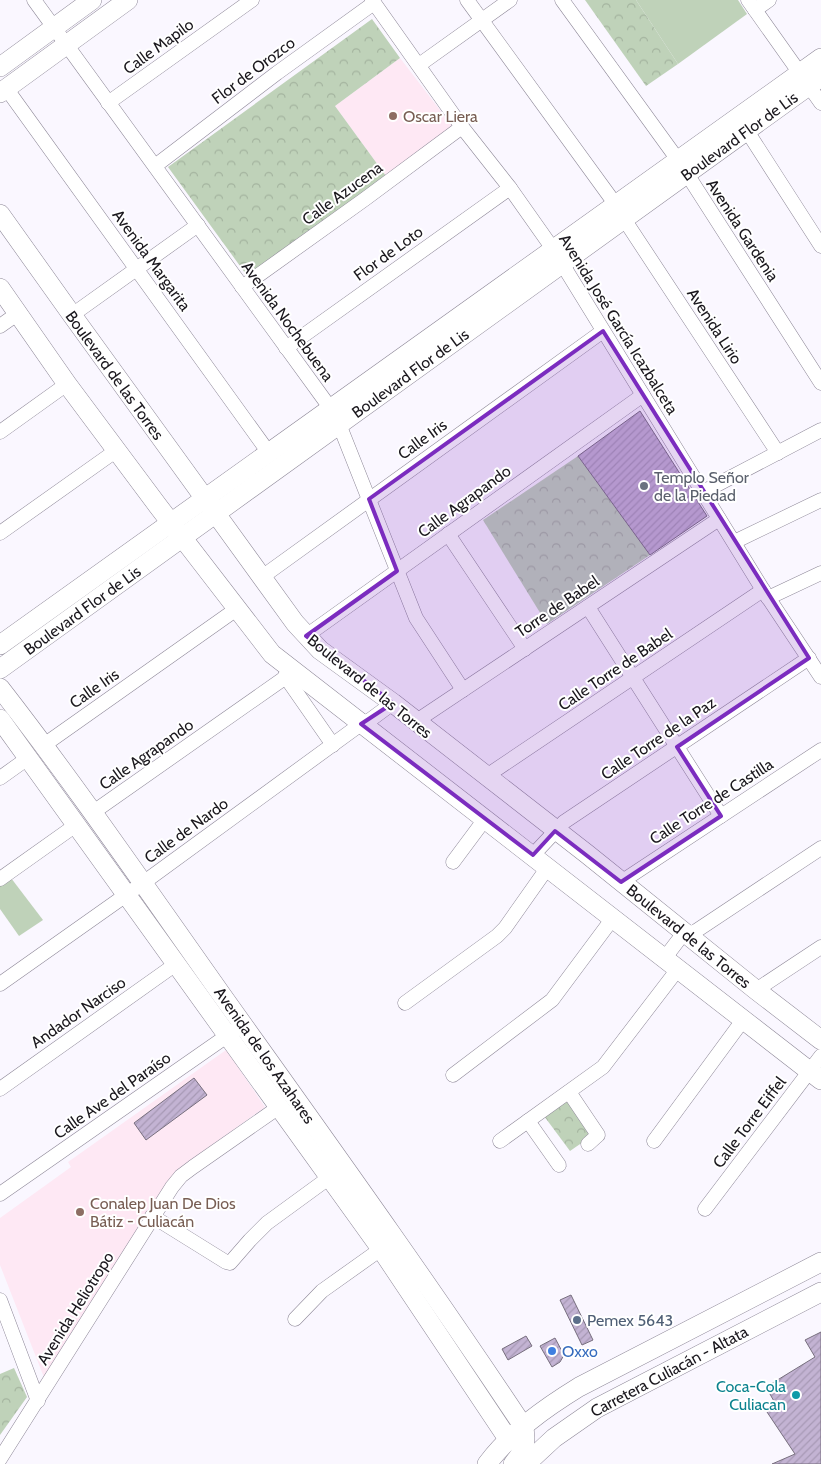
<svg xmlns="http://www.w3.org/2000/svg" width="821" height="1464" viewBox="0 0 821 1464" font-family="Cabin,sans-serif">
<defs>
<pattern id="park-crowns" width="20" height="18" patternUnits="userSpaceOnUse" patternTransform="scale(1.25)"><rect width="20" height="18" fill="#bfd2b9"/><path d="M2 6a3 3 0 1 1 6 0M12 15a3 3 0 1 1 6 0" fill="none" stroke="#a4b49f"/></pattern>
<pattern id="building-hatch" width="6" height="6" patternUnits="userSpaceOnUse" patternTransform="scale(1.25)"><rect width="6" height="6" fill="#c3b3d3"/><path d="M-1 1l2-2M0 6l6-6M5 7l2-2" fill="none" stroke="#a799b5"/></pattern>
</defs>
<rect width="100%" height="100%" fill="#faf7ff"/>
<g fill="#fee8f4">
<path d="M400,58L453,127L386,176L335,106Z"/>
<path d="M226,1050L265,1107L177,1170L45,1380L0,1265V1218L71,1167L68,1162Z"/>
</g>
<g fill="#bfd2b9">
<path d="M636,0H738L747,14L678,64Z"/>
<path d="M11,878L43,920L19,936L0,909V886Z"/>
</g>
<g fill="url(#park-crowns)">
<path d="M585,0H636L678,64L646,86Z"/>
<path d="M372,19L400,58L335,106L386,176L248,277L168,167Z"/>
<path d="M578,456L650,555L547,624L483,520Z"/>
<path d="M571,1098L596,1133L570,1151L544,1116Z"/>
<path d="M14,1368L27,1397L0,1435V1374Z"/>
</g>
<g fill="url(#building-hatch)" stroke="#776f7e">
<path d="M640,411L707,516L650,555L578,456Z"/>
<path d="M194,1078L207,1095L146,1140L134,1123Z"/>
<path d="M571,1295L593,1340L582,1345L560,1300Z"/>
<path d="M821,1332V1464H772L795,1454L765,1409L775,1403L766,1387L815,1357L805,1340Z"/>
<path d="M526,1336L532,1346L508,1360L502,1349Z"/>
<path d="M555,1338L564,1355L560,1362L552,1367L540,1346Z"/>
</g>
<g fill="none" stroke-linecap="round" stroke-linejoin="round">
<g stroke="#8e8898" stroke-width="15">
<g id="street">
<path d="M34,0L331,409L339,424L416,618L463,690"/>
<path d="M372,0L462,127L510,188L553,249L763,590L821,677"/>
<path d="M467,0L616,205"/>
<path d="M562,0L678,160L821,383"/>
<path d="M748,0L821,103"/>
<path d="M755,10L769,0"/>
<path d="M419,65L510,0"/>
<path d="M6,88L269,453"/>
<path d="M108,103L252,0"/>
<path d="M747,131L821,246"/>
<path d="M155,166L277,73L374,3"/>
<path d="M624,219L778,453"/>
<path d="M242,287L365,199L462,127"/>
<path d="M72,315L198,225"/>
<path d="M0,326L17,314"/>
<path d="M286,348L510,188"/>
<path d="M0,432L67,384"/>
<path d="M703,492L821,430"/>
<path d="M0,533L117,450"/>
<path d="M448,534L525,649"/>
<path d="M734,542L821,500"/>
<path d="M262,577L603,331"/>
<path d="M768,598L821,573"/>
<path d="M588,607L721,816"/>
<path d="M306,636L643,395"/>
<path d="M285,676L333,745"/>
<path d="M415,722L719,519"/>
<path d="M44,745L238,608"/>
<path d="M485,777L763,590"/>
<path d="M0,778L28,758"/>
<path d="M92,813L293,672"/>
<path d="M533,855L564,822L809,658"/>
<path d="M453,862L485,819"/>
<path d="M0,879L76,825"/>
<path d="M621,882L821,750"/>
<path d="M664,959L680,938L696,931L821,848"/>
<path d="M0,984L143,883L361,724L370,720L393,703"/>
<path d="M756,990L821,947"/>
<path d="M405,1003L497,936L505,928L548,867"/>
<path d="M453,1075L552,1000L613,918"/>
<path d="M0,1089L176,964"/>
<path d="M569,1092L598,1135L588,1144"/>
<path d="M528,1121L559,1165"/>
<path d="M500,1141L603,1067L678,969"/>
<path d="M654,1141L743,1020"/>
<path d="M0,1194L234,1031"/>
<path d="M705,1209L821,1056"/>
<path d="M152,1216L226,1262L230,1263L250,1240L267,1223L330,1177"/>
<path d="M0,1300L38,1401"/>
<path d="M295,1319L322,1291L381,1249"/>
<path d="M0,1459L172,1187L181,1176L193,1167L279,1107"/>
</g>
</g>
<g stroke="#8e8898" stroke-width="20">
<g id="secondary">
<path d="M0,67L92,0"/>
<path d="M0,93L128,0"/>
<path d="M0,214L72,315L295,623L320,650L393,703L587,854L756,990L821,1040"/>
<path d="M0,288L67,384L158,506L272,654L821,1080"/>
<path d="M0,645L821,58"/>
<path d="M0,669L821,77"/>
<path d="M0,688C77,787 148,891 221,994C323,1137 426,1280 523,1426C528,1442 523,1452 513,1464"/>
<path d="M0,719L381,1249L508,1439"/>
<path d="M487,1464C511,1432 545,1408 579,1387L821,1262"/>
<path d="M526,1464L554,1438L597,1408L821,1292"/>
</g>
</g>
<use href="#street" stroke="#fff" stroke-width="14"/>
<use href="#secondary" stroke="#fff" stroke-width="19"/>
</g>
<path fill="#7b2cbf" fill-opacity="0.2" stroke="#7b2cbf" stroke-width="4" stroke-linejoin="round" d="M603,331L809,658L677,747L721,816L621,882L555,831L533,855L361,724L393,703L306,636L397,571L369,499Z"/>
<g fill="#8d6e63" stroke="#fff" stroke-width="2">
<circle cx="393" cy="116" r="5"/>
<circle cx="80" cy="1212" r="5"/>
</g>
<circle fill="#6b7280" stroke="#fff" stroke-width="2" cx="644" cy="486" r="5"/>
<circle fill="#5c6f8a" stroke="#fff" stroke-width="2" cx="577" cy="1320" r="5"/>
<circle fill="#3f7fe0" stroke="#fff" stroke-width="2" cx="552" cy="1351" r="5"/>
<circle fill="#0f9aa8" stroke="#fff" stroke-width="2" cx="796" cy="1395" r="5"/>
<g text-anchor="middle" stroke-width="4" stroke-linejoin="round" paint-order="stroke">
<g font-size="16" fill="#1a171d" stroke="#fff">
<text transform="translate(158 46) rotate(-36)" y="6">Calle Mapilo</text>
<text transform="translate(253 70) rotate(-37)" y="6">Flor de Orozco</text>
<text transform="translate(739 136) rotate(-36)" y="6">Boulevard Flor de Lis</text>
<text transform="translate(342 193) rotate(-36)" y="6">Calle Azucena</text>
<text transform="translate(743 230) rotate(57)" y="6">Avenida Gardenia</text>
<text transform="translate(388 253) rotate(-36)" y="6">Flor de Loto</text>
<text transform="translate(152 260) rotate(54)" y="6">Avenida Margarita</text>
<text transform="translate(288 321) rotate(54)" y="6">Avenida Nochebuena</text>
<text transform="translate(619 324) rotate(58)" y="6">Avenida José García Icazbalceta</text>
<text transform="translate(715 326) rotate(57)" y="6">Avenida Lirio</text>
<text transform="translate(410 373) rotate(-36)" y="6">Boulevard Flor de Lis</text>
<text transform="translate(115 375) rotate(54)" y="6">Boulevard de las Torres</text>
<text transform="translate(422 439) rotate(-36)" y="6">Calle Iris</text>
<text transform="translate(464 501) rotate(-36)" y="6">Calle Agrapando</text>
<text transform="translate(557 606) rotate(-34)" y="6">Torre de Babel</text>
<text transform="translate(82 610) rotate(-36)" y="6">Boulevard Flor de Lis</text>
<text transform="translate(615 669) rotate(-34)" y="6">Calle Torre de Babel</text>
<text transform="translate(370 686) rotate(39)" y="6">Boulevard de las Torres</text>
<text transform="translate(94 688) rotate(-35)" y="6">Calle Iris</text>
<text transform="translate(658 738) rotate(-34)" y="6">Calle Torre de la Paz</text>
<text transform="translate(146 754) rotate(-35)" y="6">Calle Agrapando</text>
<text transform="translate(711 801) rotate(-33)" y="6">Calle Torre de Castilla</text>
<text transform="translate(186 830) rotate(-36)" y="6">Calle de Nardo</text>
<text transform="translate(689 936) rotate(39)" y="6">Boulevard de las Torres</text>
<text transform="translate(78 1012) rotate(-35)" y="6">Andador Narciso</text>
<text transform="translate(265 1055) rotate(55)" y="6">Avenida de los Azahares</text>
<text transform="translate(112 1095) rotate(-35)" y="6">Calle Ave del Paraíso</text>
<text transform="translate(749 1122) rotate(-53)" y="6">Calle Torre Eiffel</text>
<text transform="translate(75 1308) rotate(-58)" y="6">Avenida Heliotropo</text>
<text transform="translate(669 1371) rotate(-28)" y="6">Carretera Culiacán - Altata</text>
</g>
<g font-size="16" fill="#785e54" stroke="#fff" text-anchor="start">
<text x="403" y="122">Oscar Liera</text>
<text x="90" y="1209">Conalep Juan De Dios<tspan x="90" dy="18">Bátiz - Culiacán</tspan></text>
</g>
<g font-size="16" fill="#5b616d" stroke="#fff" text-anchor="start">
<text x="654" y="483">Templo Señor<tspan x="654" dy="18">de la Piedad</tspan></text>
</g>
<g font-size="16" fill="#4e5e75" stroke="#fff" text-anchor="start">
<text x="587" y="1326">Pemex 5643</text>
</g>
<g font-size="16" fill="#366cbe" stroke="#fff" text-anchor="start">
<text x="562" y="1357">Oxxo</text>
</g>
<g font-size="16" fill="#0d838f" stroke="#fff" text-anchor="end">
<text x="786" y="1392">Coca-Cola<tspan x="786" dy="18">Culiacan</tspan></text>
</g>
</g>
</svg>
